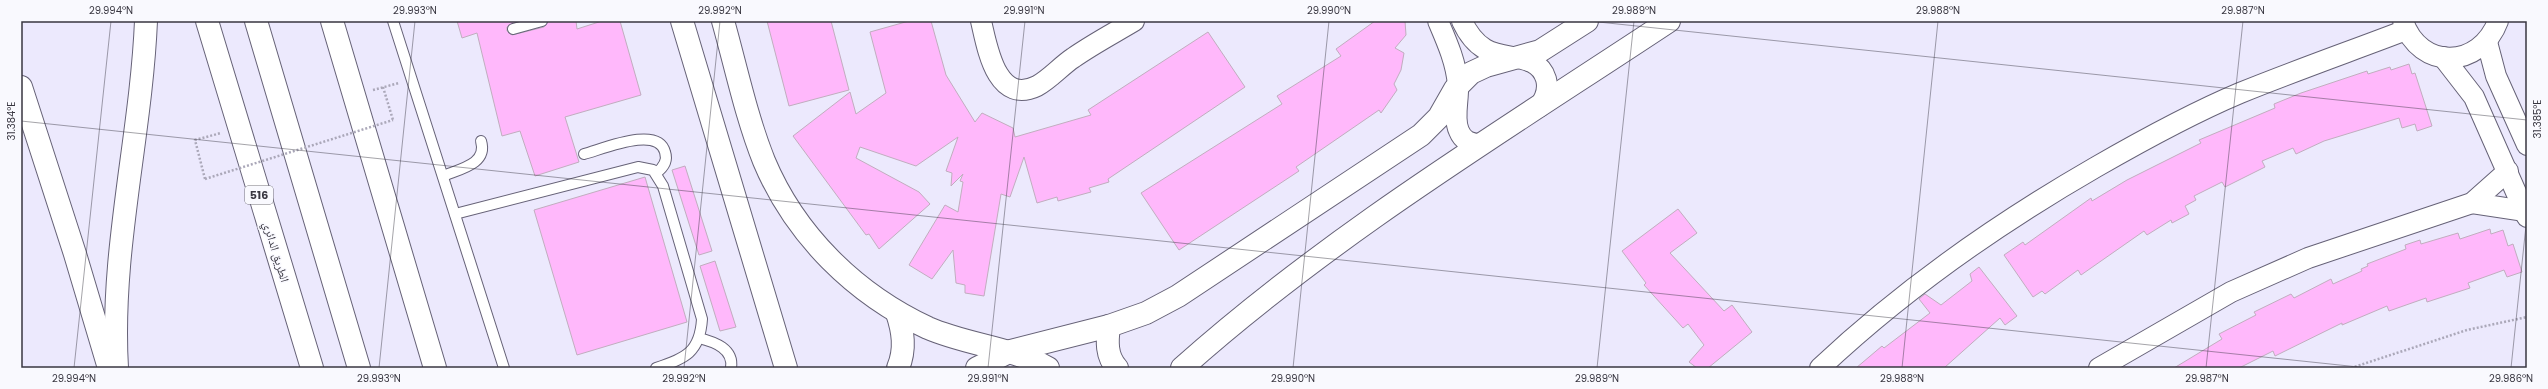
<svg xmlns="http://www.w3.org/2000/svg" width="2548" height="389" viewBox="0 0 2548 389" font-family="Poppins,'Noto Naskh Arabic',sans-serif">
<rect width="100%" height="100%" fill="#ece9fd"/>
<g fill="#ffb8fb" stroke="#c1adbf">
<path d="M457,21H518L507,27V31L512,35L544,27L548,21H576L577,29L602,21H620L641,95L565,117L579,162L535,176L520,131L502,136L477,33L462,38Z"/>
<path d="M767,21H831L849,90L789,106Z"/>
<path d="M909,21H931L946,75L975,122L982,113L1013,128L1015,137L1091,115L1088,110L1208,32L1245,87L1108,179L1109,182L1089,188L1091,192L1058,201L1057,197L1037,203L1024,157L1010,197L1001,194L984,296L965,293V285L956,283L953,250L932,279L909,265L945,205L958,212L963,182L960,181L963,174L951,186L952,173L946,171L958,137L916,166L860,147L856,158L919,192L930,204L879,249L869,234L866,235L793,136L850,92L856,114L886,93L870,32Z"/>
<path d="M1375,21H1405L1406,35L1395,48L1404,53L1401,70L1394,84L1397,90L1381,113L1379,110L1296,167L1299,171L1179,250L1141,193L1282,104L1277,96L1341,56L1336,49Z"/>
<path d="M2409,64L2412,74L2415,73L2432,126L2417,131L2415,124L2402,128L2399,118L2324,141L2296,154L2293,148L2262,161L2265,167L2225,187L2222,182L2194,196L2196,200L2185,206L2189,214L2172,223L2171,220L2147,235L2144,231L2081,275L2078,270L2045,294L2042,291L2033,297L2004,255L2023,242L2025,245L2091,198L2092,201L2127,180L2201,143L2199,140L2275,108L2274,104L2301,93L2367,71L2368,74L2390,67L2391,70Z"/>
<path d="M685,166L712,251L699,255L672,170Z"/>
<path d="M645,177L687,322L577,355L534,210Z"/>
<path d="M1678,209L1697,233L1670,253L1724,311L1732,305L1752,332L1708,368H1697L1689,362L1704,345L1688,324L1683,328L1644,285L1646,283L1622,251Z"/>
<path d="M2490,229L2491,234L2503,230L2508,246L2513,244L2522,272L2507,277L2504,270L2468,283L2470,288L2427,302L2426,298L2389,311L2387,306L2342,325V323L2275,356L2273,351L2239,368H2174L2222,339L2219,334L2256,315L2254,312L2291,294L2294,298L2331,279L2333,284L2362,271L2361,269L2368,266L2367,264L2406,249L2405,245L2420,240L2421,244L2458,233L2460,239Z"/>
<path d="M715,261L736,327L720,331L700,266Z"/>
<path d="M1979,267L2017,316L2005,325L2000,318L1944,368H1856L1882,346L1884,348L1930,313L1919,299L1925,294L1941,305L1972,281L1970,274Z"/>
</g>
<g fill="none" stroke-linecap="round" stroke-linejoin="round">
<g stroke="#666277" stroke-width="12">
<g id="service">
<path d="M393,21L504,368"/>
<path d="M513,29L542,21"/>
<path d="M584,154C603,149 658,125 665,152C668,161 663,168 656,173"/>
<path d="M443,176C460,169 488,164 481,141"/>
<path d="M455,214L638,167L653,170L663,186L702,319C700,352 685,359 656,368"/>
<path d="M699,338C715,342 734,349 731,368"/>
</g>
</g>
<g stroke="#666277" stroke-width="22">
<g id="minor">
<path d="M981,21C987,46 996,106 1037,86C1050,79 1061,66 1073,58C1093,44 1114,33 1134,21"/>
<path d="M1438,21C1447,42 1456,62 1458,85C1459,100 1453,118 1459,131C1463,141 1471,144 1481,144"/>
<path d="M1462,21C1467,32 1475,43 1485,49C1505,61 1538,52 1546,79C1549,90 1545,99 1539,107"/>
<path d="M2403,21C2420,71 2480,69 2498,21"/>
<path d="M2487,42L2496,76L2527,145"/>
<path d="M2443,57L2474,97L2527,217"/>
<path d="M2472,203L2525,211"/>
<path d="M1820,368C1904,289 1997,224 2096,167C2143,140 2190,114 2240,93C2294,71 2351,51 2406,30"/>
<path d="M2099,368L2231,292L2308,258L2472,203L2508,171"/>
</g>
</g>
<g stroke="#666277" stroke-width="24">
<g id="tertiary">
<path d="M682,21L786,368"/>
<path d="M723,21C736,67 746,116 764,161C795,235 855,294 928,328C967,345 1011,347 1048,368"/>
<path d="M897,313C903,331 906,349 898,368"/>
<path d="M1109,326C1107,341 1106,356 1117,368"/>
<path d="M977,368L1011,351L1109,326L1146,313L1178,296L1421,135L1439,117L1455,89L1471,73L1486,66L1540,51L1587,21"/>
<path d="M1182,368C1331,235 1503,131 1669,21"/>
</g>
</g>
<g stroke="#666277" stroke-width="24">
<g id="trunk">
<path d="M332,21L435,368"/>
<path d="M21,87L75,254L109,368"/>
</g>
</g>
<g stroke="#666277" stroke-width="24">
<g id="motorway">
<path d="M207,21L312,368"/>
<path d="M256,21L359,368"/>
<path d="M117,368C110,251 141,137 146,21"/>
</g>
</g>
<g stroke="#aba8b9" stroke-width="2.5" stroke-dasharray="2 2" stroke-linecap="butt">
<path d="M383,87L393,120"/>
<path d="M373,90L399,83"/>
<path d="M205,179L195,140L221,133"/>
<path d="M2351,368L2467,330L2527,317"/>
</g>
<use href="#service" stroke="#fff" stroke-width="10"/>
<use href="#minor" stroke="#fff" stroke-width="20"/>
<use href="#tertiary" stroke="#fff" stroke-width="22"/>
<use href="#trunk" stroke="#fff" stroke-width="22"/>
<use href="#motorway" stroke="#fff" stroke-width="22"/>
<path stroke="#aba8b9" stroke-width="2.5" stroke-dasharray="2 2" stroke-linecap="butt" d="M205,179L393,120"/>
</g>
<path fill="none" stroke="#383640" stroke-width="1" stroke-opacity="0.45" d="M1589,21L2527,120M21,121L2368,368M74,368L111,21M379,368L415,21M684,368L720,21M988,368L1025,21M1293,368L1329,21M1597,368L1634,21M1902,368L1938,21M2206,368L2243,21M2511,368L2527,216"/>
<g text-anchor="middle" stroke-width="3" stroke-linejoin="round" paint-order="stroke">
<rect fill="#f9f9fe" stroke="#727079" stroke-width="1" x="245" y="186" width="28" height="18" rx="3"/>
<g font-size="11" font-weight="bold" fill="#383640">
<text x="259" y="199">516</text>
</g>
<g font-size="12" fill="#383640" stroke="#f9f9fe">
<text transform="translate(276 252) rotate(73)" y="4">الطريق الدائري</text>
</g>
</g>
<rect width="2548" height="389" fill="none" stroke="#f9f9fe" stroke-width="44"/>
<rect x="22" y="22" width="2504" height="345" fill="none" stroke="#383640" stroke-width="1.5"/>
<g font-size="10" text-anchor="middle" fill="#383640">
<text x="111" y="14">29.994°N</text>
<text x="415" y="14">29.993°N</text>
<text x="720" y="14">29.992°N</text>
<text x="1024" y="14">29.991°N</text>
<text x="1329" y="14">29.990°N</text>
<text x="1634" y="14">29.989°N</text>
<text x="1938" y="14">29.988°N</text>
<text x="2243" y="14">29.987°N</text>
<text transform="translate(2537 119) rotate(-90)" y="4">31.385°E</text>
<text transform="translate(11 121) rotate(-90)" y="4">31.384°E</text>
<text x="74" y="382">29.994°N</text>
<text x="379" y="382">29.993°N</text>
<text x="684" y="382">29.992°N</text>
<text x="988" y="382">29.991°N</text>
<text x="1293" y="382">29.990°N</text>
<text x="1597" y="382">29.989°N</text>
<text x="1902" y="382">29.988°N</text>
<text x="2207" y="382">29.987°N</text>
<text x="2511" y="382">29.986°N</text>
</g>
</svg>
